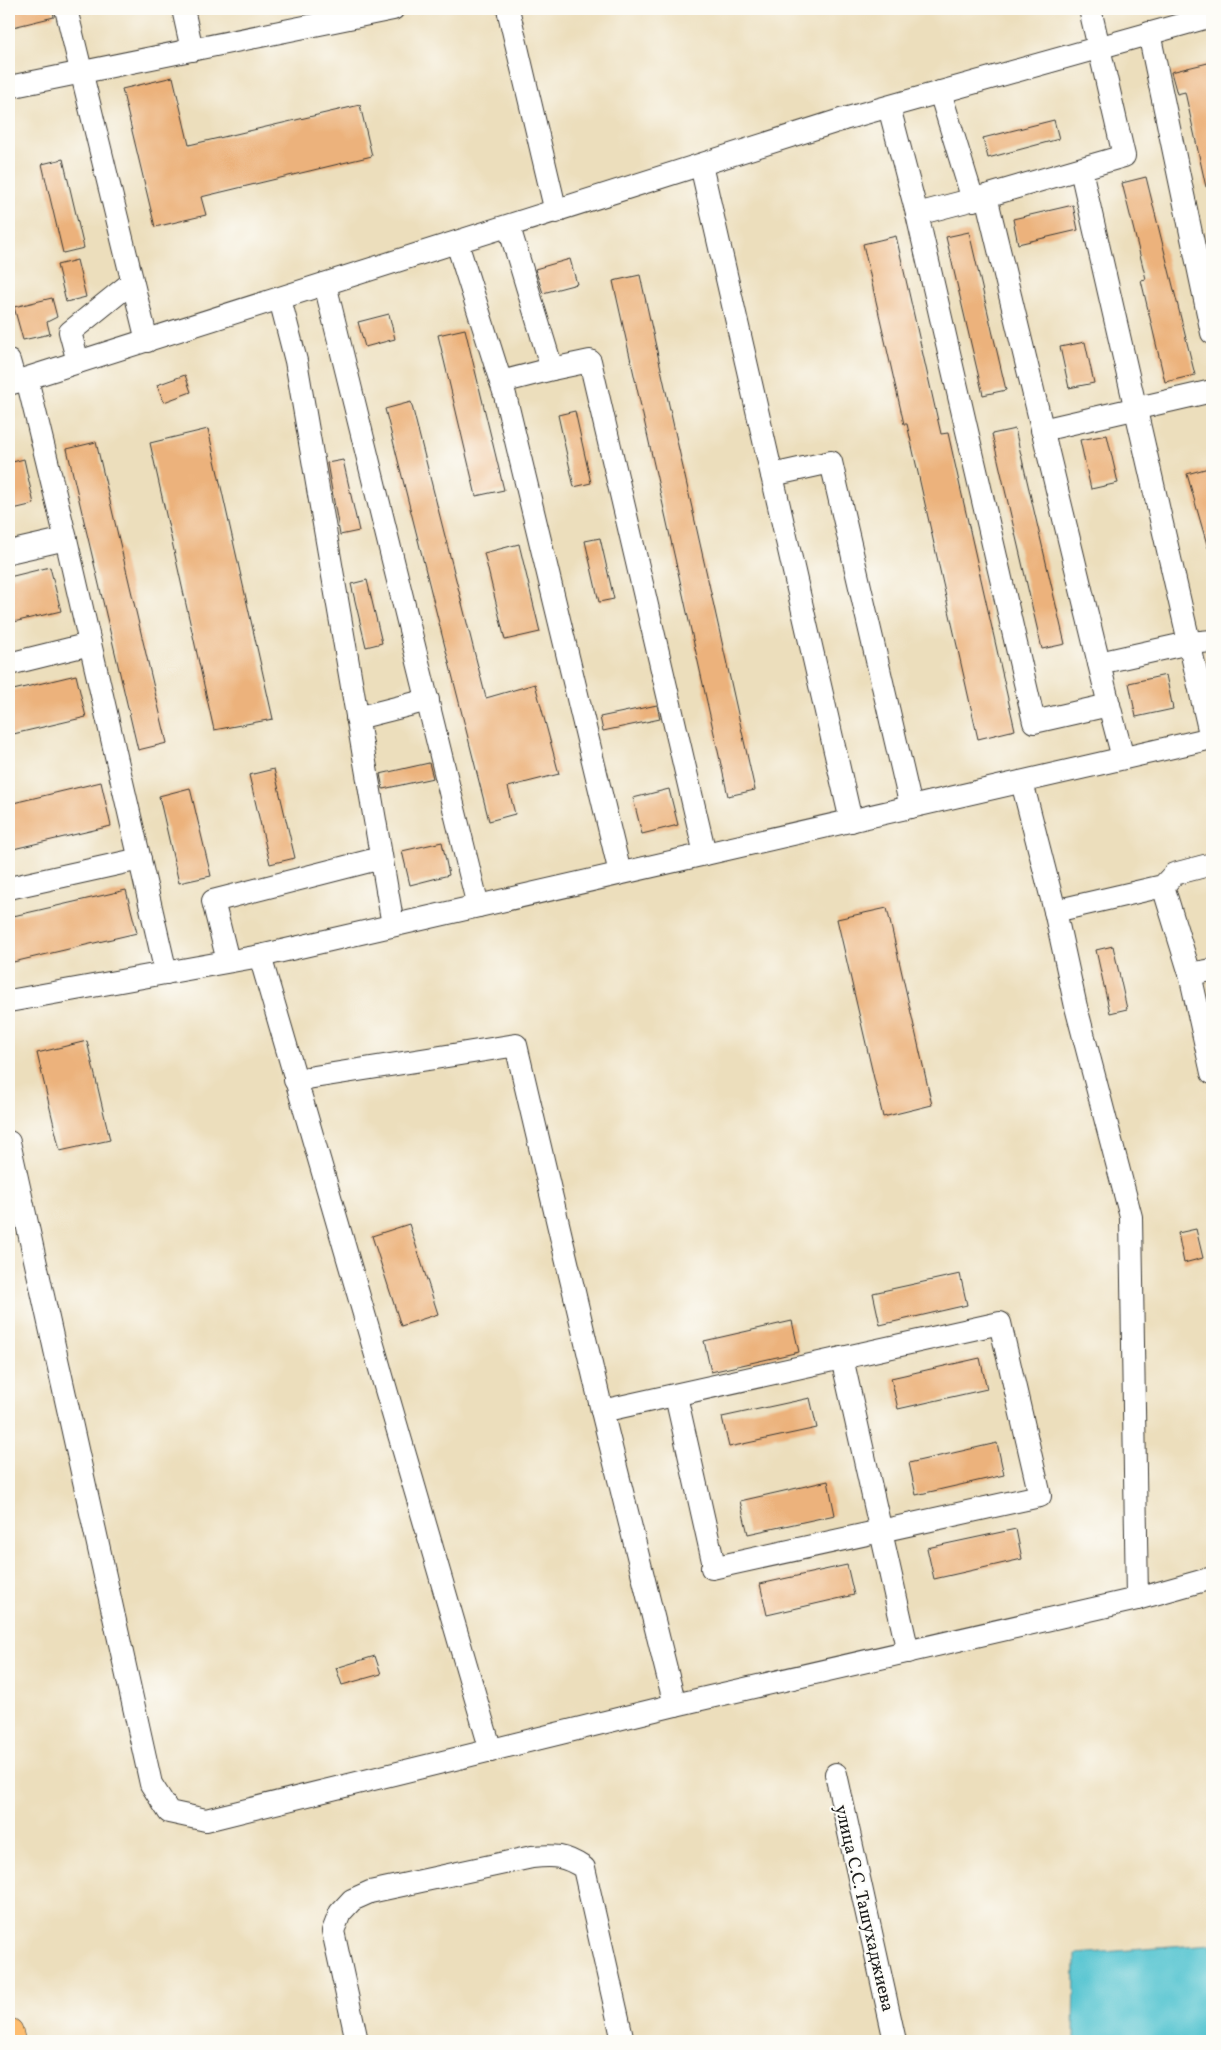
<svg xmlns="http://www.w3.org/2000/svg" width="1221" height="2050" viewBox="0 0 1221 2050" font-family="Vollkorn,serif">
<rect width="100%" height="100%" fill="#fdfcf7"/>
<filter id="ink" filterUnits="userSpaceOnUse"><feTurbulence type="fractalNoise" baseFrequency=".02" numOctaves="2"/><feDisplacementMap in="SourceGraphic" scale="10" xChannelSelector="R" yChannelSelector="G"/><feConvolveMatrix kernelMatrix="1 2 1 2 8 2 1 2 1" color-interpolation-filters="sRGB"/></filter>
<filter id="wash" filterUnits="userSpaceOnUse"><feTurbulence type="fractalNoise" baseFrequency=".0096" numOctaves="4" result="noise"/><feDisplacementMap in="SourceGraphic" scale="20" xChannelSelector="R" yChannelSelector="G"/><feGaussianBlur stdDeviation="1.12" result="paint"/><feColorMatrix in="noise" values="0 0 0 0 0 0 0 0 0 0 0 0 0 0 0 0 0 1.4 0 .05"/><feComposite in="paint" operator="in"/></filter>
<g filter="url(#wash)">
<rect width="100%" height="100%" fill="#ecdebc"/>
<path fill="#5ac6d2" stroke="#3b7177" d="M1212,1944V2041H1074L1075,1954Z"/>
<g id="blocks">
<g fill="#ecb27c">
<path d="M9,9H53L54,17L9,28Z"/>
<path d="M1212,62V186L1206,187L1185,92L1177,94L1171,72Z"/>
<path d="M173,77L189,145L360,105L372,156L201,197L206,215L155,227L122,89Z"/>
<path d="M1054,120L1059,139L988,158L983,138Z"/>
<path d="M63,159L84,248L63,253L42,164Z"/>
<path d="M1146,177L1195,375L1165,382L1141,280L1146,279L1122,183Z"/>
<path d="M1073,205L1078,230L1018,244L1013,219Z"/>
<path d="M969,232L1006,390L983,395L946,237Z"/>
<path d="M896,236L941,434L948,433L1015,730L978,739L907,424H904L863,244Z"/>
<path d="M570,259L577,284L543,293L535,269Z"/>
<path d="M77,260L86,297L66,302L57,265Z"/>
<path d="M640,275L755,790L728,796L613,281Z"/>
<path d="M52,298L57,317L47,322L50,334L23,340L14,307Z"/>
<path d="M389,314L395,339L365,347L358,322Z"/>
<path d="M465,329L504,490L476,496L438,335Z"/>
<path d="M1085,342L1094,383L1069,388L1060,347Z"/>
<path d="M185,375L191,392L164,402L157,385Z"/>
<path d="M411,402L486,698L535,684L559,774L508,787L515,814L489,821L385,409Z"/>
<path d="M575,411L591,483L574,487L558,415Z"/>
<path d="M208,429L273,719L214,730L150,443Z"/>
<path d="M1015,429L1065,644L1042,649L992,434Z"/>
<path d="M1107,435L1118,483L1091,489L1080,440Z"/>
<path d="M96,442L167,743L138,750L67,449Z"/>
<path d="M24,459L34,504L9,510V463Z"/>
<path d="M343,460L359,531L340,535L327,463Z"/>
<path d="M1212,467V547L1208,548L1187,474Z"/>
<path d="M600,538L614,599L599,602L585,541Z"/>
<path d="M519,544L540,632L505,640L484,553Z"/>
<path d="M50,567L61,611L9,623V577Z"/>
<path d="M367,580L382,643L366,647L351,584Z"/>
<path d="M76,675L86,717L9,735V691Z"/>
<path d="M1166,675L1173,709L1136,717L1129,683Z"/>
<path d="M657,705L660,719L603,731L600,717Z"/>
<path d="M429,763L433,778L383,789L380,774Z"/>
<path d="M274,769L295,858L270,864L249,775Z"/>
<path d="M101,782L111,826L9,850V804Z"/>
<path d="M190,788L211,876L179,883L159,796Z"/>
<path d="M669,789L678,825L642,834L633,798Z"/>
<path d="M442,842L449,875L410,885L402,851Z"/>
<path d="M126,890L137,933L9,963V917Z"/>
<path d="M887,908L932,1105L883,1117L837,919Z"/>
<path d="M1113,946L1127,1009L1110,1013L1096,950Z"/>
<path d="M87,1041L110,1140L60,1151L37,1053Z"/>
<path d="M409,1224L438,1314L401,1326L372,1236Z"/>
<path d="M1196,1229L1203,1258L1184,1263L1178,1233Z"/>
<path d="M960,1274L967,1305L880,1325L873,1293Z"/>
<path d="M792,1321L799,1352L711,1372L704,1341Z"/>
<path d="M980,1358L987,1389L898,1409L891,1378Z"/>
<path d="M810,1398L817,1428L729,1447L722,1417Z"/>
<path d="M997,1443L1004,1475L916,1495L909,1463Z"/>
<path d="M828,1481L835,1515L748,1534L740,1501Z"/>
<path d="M1016,1529L1022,1559L934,1579L927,1548Z"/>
<path d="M847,1565L854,1595L767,1615L760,1584Z"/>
<path d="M375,1656L381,1674L342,1685L336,1668Z"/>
</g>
</g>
</g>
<g filter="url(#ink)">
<use href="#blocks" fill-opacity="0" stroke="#3b3934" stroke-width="1"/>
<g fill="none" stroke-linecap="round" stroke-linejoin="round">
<g stroke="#3b3934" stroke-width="24">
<g id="minor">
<path d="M66,9L147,341"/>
<path d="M183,9L192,50"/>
<path d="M508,9L556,212"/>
<path d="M1149,33L1212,333"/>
<path d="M9,87L393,9"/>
<path d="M940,92L973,200"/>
<path d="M889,107L917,214L1034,722L1109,705L1123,758"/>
<path d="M701,165L851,821"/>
<path d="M1081,170L1211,738"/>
<path d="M986,196L1109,705"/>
<path d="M917,214L986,196L1124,156L1090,9"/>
<path d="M509,227L552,369L590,361L705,854"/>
<path d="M457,243L505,395L620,873"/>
<path d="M325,284L478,906"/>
<path d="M280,299L296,361L393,925"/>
<path d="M9,361L15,382"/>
<path d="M78,362L70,332L132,282"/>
<path d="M27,379L66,539L166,973"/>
<path d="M501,382L552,369"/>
<path d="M9,384L844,119L1212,16"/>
<path d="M1042,430L1212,391"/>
<path d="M772,475L831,462L911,807"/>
<path d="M9,552L66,539"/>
<path d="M1099,663L1189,643L1212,641"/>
<path d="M9,664L90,644"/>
<path d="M357,718L428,700"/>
<path d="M1022,782L1055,911L1076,1007L1131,1217L1137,1599"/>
<path d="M1163,886L1190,974L1212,1073"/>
<path d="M9,888L140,859"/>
<path d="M1055,911L1163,886L1174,874L1212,864"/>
<path d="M260,956L491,1751"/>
<path d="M228,961L213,901L381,858"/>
<path d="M1190,974L1212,970"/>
<path d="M9,1001L260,956L1212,738"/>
<path d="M295,1080L516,1045L602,1411L675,1705"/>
<path d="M9,1142L151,1784L169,1812L206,1820L675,1705L1137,1599L1212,1578"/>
<path d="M842,1358L908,1652"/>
<path d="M676,1396L713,1561"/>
<path d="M602,1411L1000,1323L1040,1496L712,1568"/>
<path d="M836,1774L895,2041"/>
<path d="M357,2041L333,1931L340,1913L352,1900L370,1892L532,1857C554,1855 565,1855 584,1868L623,2041"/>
</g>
</g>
<g stroke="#3b3934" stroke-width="29">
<path id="major" d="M9,2032L11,2041"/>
</g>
<use href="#minor" stroke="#fff" stroke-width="22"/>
<use href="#major" stroke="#fdbd6f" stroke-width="28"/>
</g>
</g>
<g text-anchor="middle" stroke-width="4" stroke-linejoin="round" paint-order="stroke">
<g font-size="18" fill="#1c1c1c" stroke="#fdfcf7">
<text transform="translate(865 1908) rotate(77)" y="6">улица С.С. Ташухаджиева</text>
</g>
</g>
<rect width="1221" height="2050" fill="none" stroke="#fdfcf7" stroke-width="30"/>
</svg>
